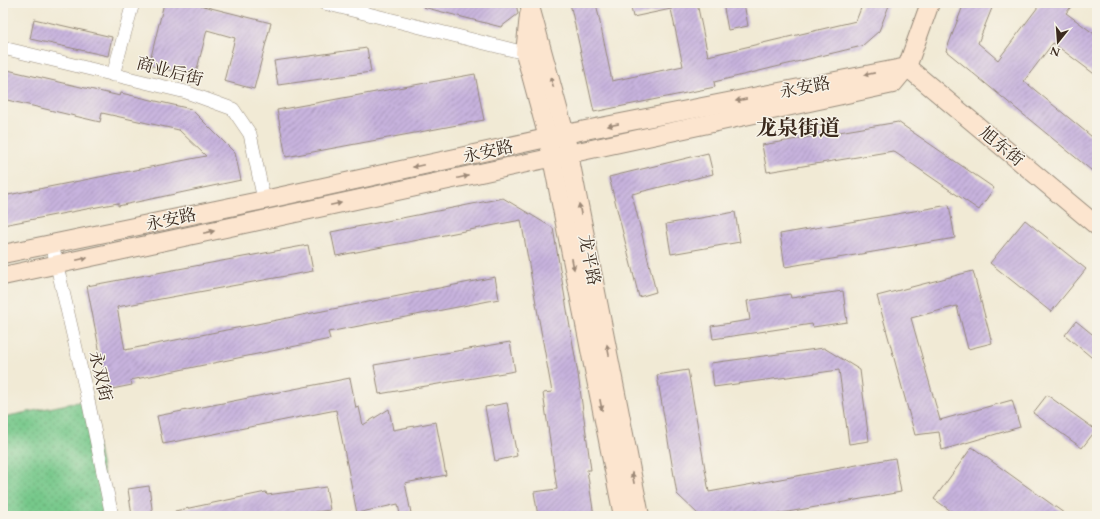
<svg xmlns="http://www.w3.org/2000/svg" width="1100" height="519" viewBox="0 0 1100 519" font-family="Cardo,'Noto Serif SC',serif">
<defs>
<pattern id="park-dots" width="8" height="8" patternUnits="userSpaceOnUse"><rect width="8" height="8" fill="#76c88a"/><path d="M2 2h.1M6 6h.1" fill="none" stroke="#62a370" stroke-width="1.8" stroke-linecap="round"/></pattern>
<pattern id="building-hatch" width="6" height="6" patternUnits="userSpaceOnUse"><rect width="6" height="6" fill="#c7b3de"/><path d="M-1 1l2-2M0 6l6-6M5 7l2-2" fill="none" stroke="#a392b3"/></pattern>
</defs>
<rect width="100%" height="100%" fill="#f7f3e8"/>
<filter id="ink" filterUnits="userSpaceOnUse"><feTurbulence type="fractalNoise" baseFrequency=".025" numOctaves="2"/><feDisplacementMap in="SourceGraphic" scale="8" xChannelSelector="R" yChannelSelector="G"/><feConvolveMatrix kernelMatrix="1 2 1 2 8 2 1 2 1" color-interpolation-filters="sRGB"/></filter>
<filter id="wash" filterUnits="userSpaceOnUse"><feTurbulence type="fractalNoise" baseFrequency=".012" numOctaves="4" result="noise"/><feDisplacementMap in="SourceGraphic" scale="16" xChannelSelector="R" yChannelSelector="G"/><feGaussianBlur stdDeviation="0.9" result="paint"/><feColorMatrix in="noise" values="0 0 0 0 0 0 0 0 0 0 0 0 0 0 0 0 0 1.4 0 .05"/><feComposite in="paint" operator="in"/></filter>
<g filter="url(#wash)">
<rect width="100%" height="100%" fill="#f1ead5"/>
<path fill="url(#park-dots)" stroke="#587954" d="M88,400L112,516H3V417Z"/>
<g id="blocks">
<g fill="url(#building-hatch)">
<path d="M164,3H191L271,23L254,89L224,81L235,38L207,30L195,77L149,65Z"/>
<path d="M423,3H516L518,14L501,27L423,7Z"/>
<path d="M570,3H596L612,81L683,66L671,9L633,17L630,3H697L708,56L856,21L863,3H890L879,31L862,46L714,82L715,87L594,112Z"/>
<path d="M723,3H744L748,26L728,30Z"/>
<path d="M964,3H994L978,43L998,60L1041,3H1074L1066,13L1097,36V76L1053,43L1024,81L1097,141V175L946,51Z"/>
<path d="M34,19L112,37L108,56L30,39Z"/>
<path d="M367,48L371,72L278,85L274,61Z"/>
<path d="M3,69L120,96L121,93L191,109L235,153L241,180L118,206V203L3,225V196L206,156L179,130L102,113L100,122L3,99Z"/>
<path d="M475,74L484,120L286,157L277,110Z"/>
<path d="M898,122L994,188L979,210L893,151L767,172L762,145Z"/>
<path d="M708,153L713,174L632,194L656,292L639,297L609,177Z"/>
<path d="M503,198L553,228L578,374L591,470H587L594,516H538L534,492L557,489L543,393L552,392L521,220L336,256L331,232Z"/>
<path d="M949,205L955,238L785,267L780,234Z"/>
<path d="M735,212L740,242L671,254L666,224Z"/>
<path d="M1025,220L1086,269L1051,312L990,263Z"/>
<path d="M308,245L313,271L117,307L125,350L495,277L499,299L328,332L330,339L131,380L132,385L107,390L87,286Z"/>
<path d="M973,271L992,343L968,349L957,306L911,318L940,420L1012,400L1020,427L942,450L939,432L915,435L877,296Z"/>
<path d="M843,291L847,322L813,327L812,324L713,339L711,326L750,320L747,301L790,294L791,298Z"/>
<path d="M1076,321L1097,338V362L1065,335Z"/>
<path d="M510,342L515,371L379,394L374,365Z"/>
<path d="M824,348L860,370L869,441L849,444L839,370L714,387L711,363Z"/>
<path d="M688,370L709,492L895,458L901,492L765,516H700L677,494L657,375Z"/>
<path d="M350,378L356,408L359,407L363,425L389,409L393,430L436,422L446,475L405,483L411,513L400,515L398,504L357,513L336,410L163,444L157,416Z"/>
<path d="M1047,395L1096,430L1082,448L1033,413Z"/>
<path d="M507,403L517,456L495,461L485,407Z"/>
<path d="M972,447L1068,516H958L934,499Z"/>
<path d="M149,486L153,516H132L128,489Z"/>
<path d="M326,487L330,510L286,516H175V511L266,492L267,495Z"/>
</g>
</g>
</g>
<g filter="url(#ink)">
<use href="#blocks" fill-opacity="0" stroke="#968a7a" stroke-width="1"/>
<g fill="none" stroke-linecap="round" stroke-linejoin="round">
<g stroke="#968a7a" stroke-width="14">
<g id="street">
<path d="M324,3L525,53"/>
<path d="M3,48L186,92L233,109L250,134L264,200"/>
<path d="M113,75L133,3"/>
<path d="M52,244L88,400L112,516"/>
</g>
</g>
<g stroke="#968a7a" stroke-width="20">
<g id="secondary">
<path d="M529,3L565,134L640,516"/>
<path d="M529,15L525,53L548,138L623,516"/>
<path d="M907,67L1097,226"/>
<path d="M3,254L264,200L565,134L907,67"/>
<path d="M3,276L893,84L907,67L930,3"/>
</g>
</g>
<use href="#street" stroke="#fff" stroke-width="13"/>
<use href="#secondary" stroke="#fce5cf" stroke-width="18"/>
</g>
<defs><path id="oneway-solid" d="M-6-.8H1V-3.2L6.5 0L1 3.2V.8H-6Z"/></defs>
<g fill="#9c8876">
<use href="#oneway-solid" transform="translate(869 74) rotate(169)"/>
<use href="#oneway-solid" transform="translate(552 82) rotate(-105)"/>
<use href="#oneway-solid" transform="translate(741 100) rotate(169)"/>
<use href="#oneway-solid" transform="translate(613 125) rotate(169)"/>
<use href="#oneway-solid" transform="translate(418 166) rotate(168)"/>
<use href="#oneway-solid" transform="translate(463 177) rotate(-12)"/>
<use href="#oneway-solid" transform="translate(336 204) rotate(-12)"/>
<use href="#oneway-solid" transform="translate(580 209) rotate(-101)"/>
<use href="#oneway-solid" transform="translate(209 232) rotate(-12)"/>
<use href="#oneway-solid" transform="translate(82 259) rotate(-12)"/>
<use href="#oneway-solid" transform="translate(573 264) rotate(79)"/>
<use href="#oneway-solid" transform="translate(608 350) rotate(-101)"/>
<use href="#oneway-solid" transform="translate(601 405) rotate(79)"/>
<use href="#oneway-solid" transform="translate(633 478) rotate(-101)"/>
</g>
</g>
<g text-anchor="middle" stroke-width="3" stroke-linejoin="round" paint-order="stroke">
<g font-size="17" fill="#3b2a1e" stroke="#f7f3e8">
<text transform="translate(170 71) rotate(15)" y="6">商业后街</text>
<text transform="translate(805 87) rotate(-11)" y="6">永安路</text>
<text transform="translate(1002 146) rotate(40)" y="6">旭东街</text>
<text transform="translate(488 151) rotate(-12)" y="6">永安路</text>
<text transform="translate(171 219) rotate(-12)" y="6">永安路</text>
<text transform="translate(590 260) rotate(79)" y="6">龙平路</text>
<text transform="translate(101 376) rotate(77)" y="6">永双街</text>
</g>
<g font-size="21" font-weight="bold" fill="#3b2a1e" stroke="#f7f3e8">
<text x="798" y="135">龙泉街道</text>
</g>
</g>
<rect width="1100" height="519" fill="none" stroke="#f7f3e8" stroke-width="16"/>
<g transform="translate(1058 42) rotate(197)" stroke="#f7f3e8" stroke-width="3" paint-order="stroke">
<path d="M0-3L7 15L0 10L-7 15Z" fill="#3b2a1e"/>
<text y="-6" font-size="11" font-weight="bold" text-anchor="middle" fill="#3b2a1e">N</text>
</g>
</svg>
